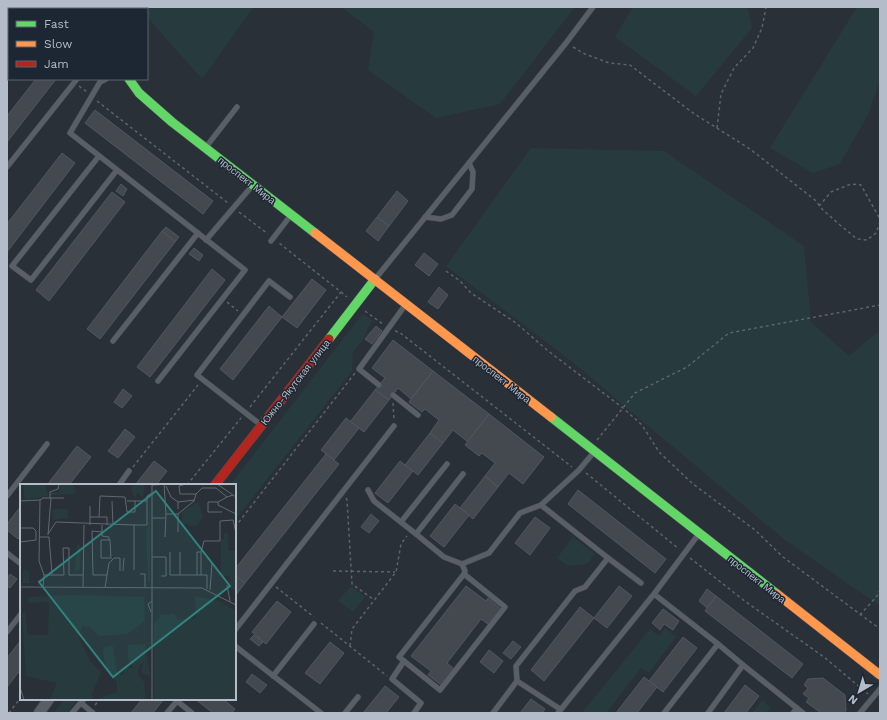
<svg xmlns="http://www.w3.org/2000/svg" width="887" height="720" viewBox="0 0 887 720" font-family="'Work Sans',sans-serif">
<rect width="100%" height="100%" fill="#2a3038"/>
<g fill="#273a3e">
<path d="M138,7H254L202,79L147,17V9H140Z"/>
<path d="M341,7H575L500,104L436,118L368,70L374,32Z"/>
<path d="M633,7H748L752,28L696,96L615,37Z"/>
<path d="M857,7H880V79L869,113L840,164L813,173L770,148Z"/>
<path d="M531,148L664,151L804,246L811,322L849,356L880,330V606L785,540L630,411L575,364L446,266Z"/>
<path d="M363,313L373,321L368,328L364,338L353,352L352,371L235,520V485H230Z"/>
<path d="M573,537L595,554L587,564L568,566L557,558Z"/>
<path d="M351,586L365,597L353,612L338,601Z"/>
<path d="M665,628L676,637L649,673L641,668L606,713H582L650,629L659,636Z"/>
<path d="M64,699H78L67,713H54Z"/>
<path d="M762,700L771,708L766,713H752Z"/>
</g>
<g fill="#444950" stroke="#52575f">
<path d="M36,79H56L7,142V116Z"/>
<path d="M95,110L213,201L203,214L85,123Z"/>
<path d="M62,153L75,163L7,252V224Z"/>
<path d="M121,184L127,189L123,196L116,191Z"/>
<path d="M397,191L408,201L389,226L377,217Z"/>
<path d="M112,192L125,202L49,301L36,290Z"/>
<path d="M377,217L389,226L378,241L366,231Z"/>
<path d="M166,227L179,237L175,242L162,231Z"/>
<path d="M162,231L175,242L100,339L87,329Z"/>
<path d="M194,248L203,255L199,261L189,254Z"/>
<path d="M424,253L438,264L429,276L415,265Z"/>
<path d="M212,269L225,280L150,377L137,367Z"/>
<path d="M312,279L326,290L297,328L282,317Z"/>
<path d="M439,287L448,295L438,309L428,302Z"/>
<path d="M269,306L282,317L233,380L220,369Z"/>
<path d="M376,326L382,331L372,344L365,339Z"/>
<path d="M393,340L433,371L411,399L398,388L389,400L375,390L385,378L372,368Z"/>
<path d="M433,371L489,414L468,442L453,430L443,443L430,433L439,420L425,409L422,412L409,402Z"/>
<path d="M123,389L132,396L122,408L114,402Z"/>
<path d="M375,390L389,400L364,432L350,422Z"/>
<path d="M489,414L544,457L523,484L509,473L498,487L485,476L495,463L482,453L479,456L465,445Z"/>
<path d="M346,418L359,428L334,460L321,450Z"/>
<path d="M125,429L135,437L118,458L108,451Z"/>
<path d="M430,433L443,443L418,475L405,465Z"/>
<path d="M77,446L91,457L69,485H47Z"/>
<path d="M326,454L339,464L245,583L235,575V569Z"/>
<path d="M154,461L167,471L156,485H135Z"/>
<path d="M400,461L413,471L388,503L375,493Z"/>
<path d="M485,476L498,487L473,519L460,508Z"/>
<path d="M578,490L666,559L655,573L568,504Z"/>
<path d="M455,504L469,515L444,547L430,536Z"/>
<path d="M21,506V534L18,539L7,530V524Z"/>
<path d="M371,514L379,521L369,533L361,527Z"/>
<path d="M535,517L550,528L530,555L515,543Z"/>
<path d="M10,574L17,579L10,588L7,586V578Z"/>
<path d="M235,575L245,583L235,596Z"/>
<path d="M466,586L486,601L488,598L501,609L489,625L481,619L447,663L454,669L441,685L428,675L431,671L411,656Z"/>
<path d="M619,586L632,596L607,628L594,618Z"/>
<path d="M707,589L716,596L707,608L699,601Z"/>
<path d="M716,596L803,664L792,678L705,611Z"/>
<path d="M277,601L291,612L266,644L252,632Z"/>
<path d="M580,607L594,618L544,681L531,670Z"/>
<path d="M663,609L679,621L673,630L664,624L660,630L652,623Z"/>
<path d="M254,635L263,642L259,646L250,639Z"/>
<path d="M683,637L697,648L663,692L649,681Z"/>
<path d="M21,640V669L7,687V658Z"/>
<path d="M513,641L521,647L511,659L503,653Z"/>
<path d="M330,642L344,653L320,684L305,673Z"/>
<path d="M489,650L503,661L494,673L480,662Z"/>
<path d="M252,674L267,685L260,693L246,682Z"/>
<path d="M644,677L657,687L637,713H616Z"/>
<path d="M823,678L845,695L846,710L844,713H821L806,702L809,698L803,694L808,688L804,685L808,679Z"/>
<path d="M745,685L759,696L746,713H724Z"/>
<path d="M385,686L399,697L386,713H363Z"/>
<path d="M142,699H161L163,700L153,713H131Z"/>
<path d="M195,699H223L235,709L232,713H213Z"/>
<path d="M531,699L545,709L542,713H520Z"/>
</g>
<g fill="none" stroke-linecap="round" stroke-linejoin="round">
<g stroke="#484c53" stroke-width="6">
<g id="lane">
<path d="M14,9L15,7"/>
<path d="M8,16L9,15"/>
<path d="M106,79L100,82L70,133L245,270L158,381"/>
<path d="M206,147L237,107"/>
<path d="M99,156L12,266L31,280L117,170"/>
<path d="M7,167L77,79"/>
<path d="M425,217L441,219L452,215L472,189L473,172L469,163"/>
<path d="M206,240L252,186"/>
<path d="M271,241L291,215"/>
<path d="M376,278L566,43L593,7"/>
<path d="M113,341L198,233"/>
<path d="M379,385L359,369L406,304"/>
<path d="M393,395L418,415"/>
<path d="M261,425L197,375L269,281L290,297"/>
<path d="M463,474L416,534L444,557L462,564L489,553L520,513L541,505"/>
<path d="M119,485L129,471"/>
<path d="M368,490L374,501L416,534"/>
<path d="M7,496L47,444"/>
<path d="M401,522L447,464"/>
<path d="M7,553L21,564"/>
<path d="M608,558L641,583"/>
<path d="M462,564L465,571L464,574L399,657L440,690L505,607L464,574"/>
<path d="M654,594L718,644L664,713"/>
<path d="M235,630L394,426"/>
<path d="M7,632L21,614"/>
<path d="M718,644L743,665"/>
<path d="M235,646L321,713"/>
<path d="M404,661L392,679L421,703L414,713"/>
<path d="M273,676L314,624"/>
<path d="M517,681L560,709"/>
<path d="M81,703L93,713"/>
<path d="M72,713L84,699"/>
<path d="M167,713L177,701L192,713"/>
<path d="M345,713L358,697"/>
<path d="M493,713L517,681L516,666L575,591L585,587L608,558L541,505L579,470L594,452"/>
<path d="M558,713L654,594L698,535"/>
<path d="M708,713L743,665L803,713"/>
<path d="M793,713L797,708"/>
<path d="M860,713L880,689"/>
</g>
</g>
<g stroke="#484c53" stroke-width="12">
<g id="street">
<path d="M93,7L94,9"/>
<path d="M39,713L49,699"/>
</g>
</g>
<g stroke="#484c53" stroke-width="10">
<g id="fast">
<path d="M129,79L139,93L172,122L315,233"/>
<path d="M329,339L375,279"/>
<path d="M551,417L777,594"/>
</g>
</g>
<g stroke="#484c53" stroke-width="10">
<g id="slow">
<path d="M315,233L551,417"/>
<path d="M777,594L880,675"/>
</g>
</g>
<g stroke="#484c53" stroke-width="10">
<path id="jam" d="M215,485L329,339"/>
</g>
<g stroke="#5d636a" stroke-width="1.5" stroke-dasharray="3 3" stroke-linecap="butt">
<path d="M573,47L585,54L609,63L630,65L693,113L750,149L815,200L823,210L840,225L857,239L867,240L876,233L880,222"/>
<path d="M79,86L87,92"/>
<path d="M97,101L228,203"/>
<path d="M717,128L721,94L734,68L753,48L762,28L766,7"/>
<path d="M819,206L831,192L851,184L861,185L880,219"/>
<path d="M239,212L268,234"/>
<path d="M446,271L460,281L471,293L516,323L547,350L623,408L642,425L659,452L693,484L755,530L783,557L880,629"/>
<path d="M341,292L347,297"/>
<path d="M227,302L238,311"/>
<path d="M365,311L383,324"/>
<path d="M395,331L399,332L572,467"/>
<path d="M393,403L394,420"/>
<path d="M250,407L341,292L279,243"/>
<path d="M597,440L635,393L687,367L729,333L880,305"/>
<path d="M133,467L198,385"/>
<path d="M586,473L679,549"/>
<path d="M187,485L241,418"/>
<path d="M346,498L347,500L352,584L374,600"/>
<path d="M235,527L355,373"/>
<path d="M690,558L746,602L824,657L868,694"/>
<path d="M333,571L395,572"/>
<path d="M276,587L314,617"/>
<path d="M860,615L877,596L880,590"/>
<path d="M321,623L387,676"/>
<path d="M350,646L352,629L396,572L401,544L407,536"/>
<path d="M95,705L100,699"/>
<path d="M9,713L21,697"/>
</g>
<use href="#lane" stroke="#5a5e66" stroke-width="5"/>
<use href="#street" stroke="#5a5e66" stroke-width="10"/>
<use href="#fast" stroke="#63d668" stroke-width="9"/>
<use href="#slow" stroke="#ff974d" stroke-width="9"/>
<use href="#jam" stroke="#b3261e" stroke-width="9"/>
</g>
<g text-anchor="middle" stroke-width="3" stroke-linejoin="round" paint-order="stroke">
<g font-size="10" fill="#b4bcc9" stroke="#1d2633">
<text transform="translate(247 180) rotate(38)" y="4">проспект Мира</text>
<text transform="translate(502 379) rotate(38)" y="4">проспект Мира</text>
<text transform="translate(295 382) rotate(-52)" y="4">Южно-Якутская улица</text>
<text transform="translate(757 579) rotate(38)" y="4">проспект Мира</text>
</g>
</g>
<g transform="translate(20 484)">
<rect width="216" height="216" fill="#2a3038"/>
<path d="M3,0H25L28,12L5,16ZM40,0H53L56,8L53,10L31,11L30,9L39,8ZM112,0H125L123,15L118,9L116,10V15L112,9ZM130,10V98H128L126,45H128ZM178,18L183,33L176,42L162,40V28ZM33,25H48V34L33,36ZM204,49H208L209,67H216V107L210,104V92H201V55H204ZM57,61H60V86L55,87ZM3,86L9,87V98L22,99H3ZM51,111L124,113L125,137L107,150L79,152L70,143L62,142L59,154L70,177L81,188L72,210L73,216H30L37,199L6,192L2,132L5,127L8,151H28L29,118L8,119V113ZM175,112L200,117L216,128V216H134V140L141,131L154,130L158,136L176,134ZM125,160L130,192L121,189L123,179L119,182L118,190L124,198L126,216H74L97,208V198L89,190L84,176L83,167L85,163L93,162L97,189L104,191L103,184H114L108,175V161Z" fill="#273a3e"/>
<path fill="none" stroke="#616872" stroke-width="1" d="M132,0V216M144,0L146,30M166,0L159,2L160,10H176L182,4H196L207,13L213,11M197,0L216,13M132,1L150,0M146,2L151,13L158,18V25M30,14V8L38,5L39,0M20,16L23,14H44M0,17L20,16L19,77L24,91M92,17L93,41M107,17H127M158,18L175,16M198,18V21L216,30M70,22V41M202,28H188V18H198L207,13M158,30L174,17L176,10M70,33H87V41M79,33L80,12L105,13L107,28H115V17M132,34H145M82,41V52L89,53V56M0,44H13L16,47V56L0,58M82,48L72,47L73,91H87L85,104M28,50L36,38L114,41M28,51L31,14M19,53H29L32,90M145,53L146,30H158V48M150,68V91H187V105M181,68L184,57H200V37L213,36L216,49M132,73H146V92H141M90,74H81V56H90L91,75M114,86V41H127V12L132,9M103,87L104,74M120,90H125V104M87,91L89,79L94,74H100V87M160,91V68M177,91V68H181V91M207,101L210,117M0,103L182,104L216,121M23,103L24,91H44L43,64H49V91H63M63,104L64,41M190,106L192,79M131,128L128,120L132,117M0,203L4,216"/>
<path fill="#308480" fill-opacity="0.15" stroke="#308480" stroke-width="2" d="M136,7L210,102L93,193L19,98Z"/>
<rect width="216" height="216" fill="none" stroke="#b4bcc9" stroke-width="2"/>
</g>
<rect width="887" height="720" fill="none" stroke="#b4bcc9" stroke-width="16"/>
<rect x="8" y="8" width="140" height="72" fill="#1d2633" stroke="#59626f"/>
<rect x="16" y="21" width="20" height="6" fill="#63d668" stroke="#59626f"/>
<text x="44" y="28" font-size="12" fill="#b4bcc9">Fast</text>
<rect x="16" y="41" width="20" height="6" fill="#ff974d" stroke="#59626f"/>
<text x="44" y="48" font-size="12" fill="#b4bcc9">Slow</text>
<rect x="16" y="61" width="20" height="6" fill="#b3261e" stroke="#59626f"/>
<text x="44" y="68" font-size="12" fill="#b4bcc9">Jam</text>
<g transform="translate(859 692) rotate(218)" stroke="#1d2633" stroke-width="3" paint-order="stroke">
<path d="M0-3L7 15L0 10L-7 15Z" fill="#b4bcc9"/>
<text y="-6" font-size="11" font-weight="bold" text-anchor="middle" fill="#b4bcc9">N</text>
</g>
</svg>
